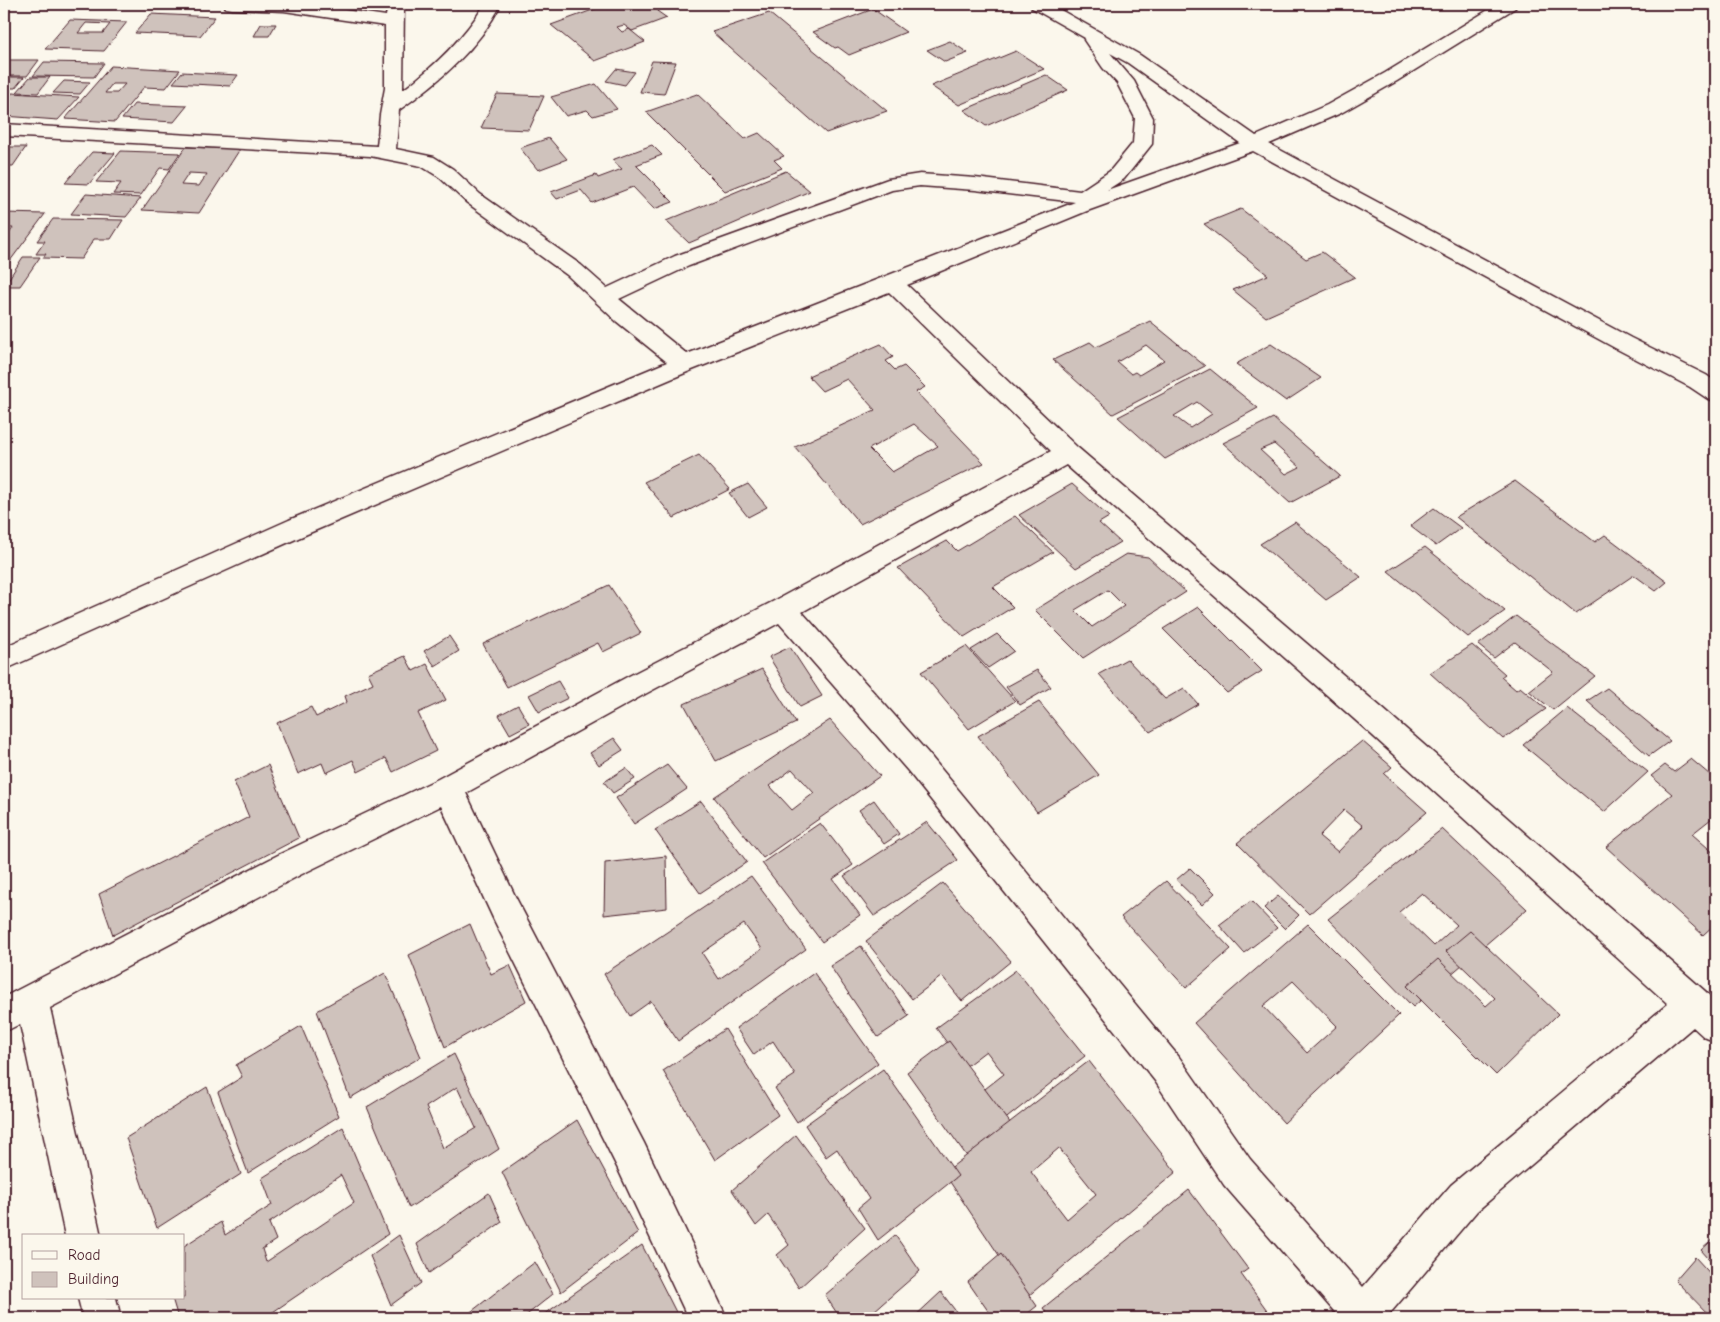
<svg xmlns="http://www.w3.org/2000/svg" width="1720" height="1322" viewBox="0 0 1720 1322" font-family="'Comic Neue',sans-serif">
<rect width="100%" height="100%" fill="#fbf7ec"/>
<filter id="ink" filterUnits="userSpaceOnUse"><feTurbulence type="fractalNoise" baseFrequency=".02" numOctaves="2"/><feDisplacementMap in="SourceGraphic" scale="10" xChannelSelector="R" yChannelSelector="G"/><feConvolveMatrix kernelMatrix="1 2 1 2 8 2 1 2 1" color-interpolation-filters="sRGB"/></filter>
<g filter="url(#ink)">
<g fill="#cfc2bc" stroke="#4a1f2b" fill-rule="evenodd">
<path d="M609,4H688L678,7L674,4L657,11L667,18L632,31L624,25L617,27L622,32L629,29L645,42L595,61L551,25Z"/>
<path d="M873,9L906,32L849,55L838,47L835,48L813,32Z"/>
<path d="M769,13L887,111L826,133L712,32Z"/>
<path d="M151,14L215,17L200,36L135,33Z"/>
<path d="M70,20L127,22L104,51L45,49ZM86,23L110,24L103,33H78Z"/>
<path d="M261,24H276L269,36H254Z"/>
<path d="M950,41L968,53L945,62L927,50Z"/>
<path d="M1016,51L1044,69L959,105L931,86Z"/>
<path d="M4,60H39L27,76H4Z"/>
<path d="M652,61L676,62L664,94L640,92Z"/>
<path d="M44,62L104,63L94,77L33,76Z"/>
<path d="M111,66L180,70L166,88L144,87L115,122L65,119ZM112,84H125L117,93H105Z"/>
<path d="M616,69L635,72L625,85L606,81Z"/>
<path d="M182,72L238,75L230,86L173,83Z"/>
<path d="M1046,75L1068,90L986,126L964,110Z"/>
<path d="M4,77H24L15,88H4Z"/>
<path d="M30,77H50L38,93L17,92Z"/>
<path d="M64,81L90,82L80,94L53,93Z"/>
<path d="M596,84L617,109L593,116L587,110L566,116L551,97Z"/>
<path d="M12,93L79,97L58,120L4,116V102Z"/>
<path d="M497,94L544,96L529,130L481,128Z"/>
<path d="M697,94L745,139L759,133L784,156L774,160L782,168L725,191L646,112Z"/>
<path d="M134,104L187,106L174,122L122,119Z"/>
<path d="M549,138L567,159L538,170L520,148Z"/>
<path d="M652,145L662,155L636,165L673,202L654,209L633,187L592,203L581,190L557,199L551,192L596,175L598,178L622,169L612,160Z"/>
<path d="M4,147H26L13,166H4Z"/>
<path d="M186,147L240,149L199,213L142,210ZM189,173L207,174L199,186L181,185Z"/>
<path d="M121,151L180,153L169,169L160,168L141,195L113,194L121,183L96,182Z"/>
<path d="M92,152L115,153L89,184L65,183Z"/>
<path d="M786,171L810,191L689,243L666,221Z"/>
<path d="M86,194L141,198L126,217L71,214Z"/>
<path d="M1241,209L1306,259L1322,252L1355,277L1266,317L1233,290L1268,275L1204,224Z"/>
<path d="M4,213L45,214L4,269V241L13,228H4Z"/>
<path d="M53,219L123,220L111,239H94L81,259L43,258L46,254H36L45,241H37Z"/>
<path d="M23,257H40L20,286H4Z"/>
<path d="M1150,321L1205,366L1113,414L1053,360L1090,342L1096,347ZM1146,345L1164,360L1139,375L1135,372L1131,374L1117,362Z"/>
<path d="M881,344L893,357L886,361L895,370L904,366L925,387L916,392L984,463L860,524L795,447L875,410L847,379L822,391L808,376ZM914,424L938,446L892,472L869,449Z"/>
<path d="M1271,344L1321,378L1286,401L1236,364Z"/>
<path d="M1210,369L1258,408L1165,459L1118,417ZM1197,402L1212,414L1190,428L1174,416Z"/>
<path d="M1273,418L1340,476L1290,503L1223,443ZM1274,444L1300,467L1286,474L1260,450Z"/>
<path d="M699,455L730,489L674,518L644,482Z"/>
<path d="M1515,481L1595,542L1605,535L1667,582L1656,591L1634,575L1576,614L1456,517Z"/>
<path d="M748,484L767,507L748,517L729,493Z"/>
<path d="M1072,484L1109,517L1099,523L1120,542L1076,568L1019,515Z"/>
<path d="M1434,508L1461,528L1436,546L1410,526Z"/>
<path d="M1015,516L1053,552L993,587L1013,607L964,637L898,568L947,541L957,551Z"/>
<path d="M1295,522L1361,577L1326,600L1260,544Z"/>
<path d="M1425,547L1505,611L1468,637L1388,571Z"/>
<path d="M1126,554L1148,557L1186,592L1083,658L1035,610ZM1108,590L1124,606L1092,627L1075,610Z"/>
<path d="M609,585L641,633L603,652L598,643L507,687L483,644Z"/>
<path d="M1198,607L1262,671L1227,693L1163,629Z"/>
<path d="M1516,616L1595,676L1553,710L1529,691L1553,672L1515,642L1494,658L1478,645Z"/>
<path d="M997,634L1014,651L988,668L971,650Z"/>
<path d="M449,636L459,651L435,666L424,651Z"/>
<path d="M1472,645L1505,674L1501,677L1516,690L1520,687L1546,709L1503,739L1430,673Z"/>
<path d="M966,646L1015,701L969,729L921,672Z"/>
<path d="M790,647L822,696L800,707L769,657Z"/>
<path d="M405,656L413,671L427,664L446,700L418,713L436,751L393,772L386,758L358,772L353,760L326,773L322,763L298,774L277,723L311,707L316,717L347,702L345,696L373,683L368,673Z"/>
<path d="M1127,659L1165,699L1184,688L1198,704L1150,732L1099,674Z"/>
<path d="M762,669L796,723L716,761L684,704Z"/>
<path d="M1037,670L1051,687L1020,705L1006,687Z"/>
<path d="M558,681L568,698L539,712L529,695Z"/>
<path d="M1607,688L1670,741L1649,756L1587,701Z"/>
<path d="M1039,702L1099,775L1037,812L978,736Z"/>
<path d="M518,705L529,724L510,734L499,715Z"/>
<path d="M1567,708L1648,772L1604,812L1523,745Z"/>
<path d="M830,720L880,776L763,858L714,797ZM792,769L814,793L792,810L770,786Z"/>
<path d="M614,738L623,750L599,765L590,753Z"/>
<path d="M1362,741L1392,767L1384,774L1427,812L1309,914L1237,843ZM1344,810L1363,826L1338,852L1319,836Z"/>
<path d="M1691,759L1716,780V823L1711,819L1692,834L1716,855V923L1703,935L1606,847L1672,794L1651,776L1665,765L1674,772Z"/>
<path d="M268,765L299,838L113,935L99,894L249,817L234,782Z"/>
<path d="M667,765L687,789L634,824L616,798Z"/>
<path d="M626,768L635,779L613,793L604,782Z"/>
<path d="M874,800L899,834L884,844L859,810Z"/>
<path d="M701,801L747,862L700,893L655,830Z"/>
<path d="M927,822L958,860L874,916L844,876Z"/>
<path d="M820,823L853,865L833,879L860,915L822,942L762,863Z"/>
<path d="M1442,829L1527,909L1413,1007L1328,919ZM1422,893L1457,925L1434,946L1399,912Z"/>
<path d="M666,856L667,908L604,915L605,863Z"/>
<path d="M1190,868L1215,893L1202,905L1176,880Z"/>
<path d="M751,876L806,949L678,1041L651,1001L630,1016L604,974ZM744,924L762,949L719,979L702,953Z"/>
<path d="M1166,881L1231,949L1186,988L1121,917Z"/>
<path d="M943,883L1011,961L962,1001L942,976L912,999L866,941Z"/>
<path d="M1278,896L1299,915L1285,929L1264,908Z"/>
<path d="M1251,901L1277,928L1244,953L1219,925Z"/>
<path d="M470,924L491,974L510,965L526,1001L445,1047L409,955Z"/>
<path d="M1308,924L1399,1015L1284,1123L1194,1023ZM1293,981L1337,1026L1307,1053L1263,1006Z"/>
<path d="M1470,931L1558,1014L1496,1075L1407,986L1438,959L1486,1006L1495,998L1446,951Z"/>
<path d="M861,946L909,1016L878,1037L830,966Z"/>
<path d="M1016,970L1085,1056L998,1125L976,1096L1004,1074L986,1051L965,1067L936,1028Z"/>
<path d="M385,973L421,1057L350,1098L317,1011Z"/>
<path d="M814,973L878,1063L797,1122L775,1088L795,1075L773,1041L754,1055L736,1028Z"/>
<path d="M301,1026L339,1116L248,1173L218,1092L242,1077L236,1065Z"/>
<path d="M725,1029L778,1115L715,1160L663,1071Z"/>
<path d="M949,1041L1014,1128L971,1162L907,1072Z"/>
<path d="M454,1054L499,1149L409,1208L367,1107ZM457,1087L476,1128L443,1148L426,1107Z"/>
<path d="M1089,1061L1176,1172L1027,1297L944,1173ZM1059,1148L1096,1194L1067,1219L1031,1172Z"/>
<path d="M883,1069L958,1176L878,1240L858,1208L869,1199L837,1149L826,1157L805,1125Z"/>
<path d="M207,1087L241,1174L157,1228L126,1138Z"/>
<path d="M577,1120L638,1233L561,1292L502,1172Z"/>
<path d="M343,1127L388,1234L264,1318H178L172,1298H184V1246L221,1222L225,1235L272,1205L262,1178ZM341,1175L354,1203L266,1262L262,1249L276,1240L269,1223Z"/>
<path d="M796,1135L865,1228L799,1288L777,1255L789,1245L768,1215L756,1226L732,1190Z"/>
<path d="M1189,1190L1248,1269L1241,1274L1269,1313L1263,1318H1161L1158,1314L1153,1318H1050L1043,1308Z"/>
<path d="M489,1193L502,1222L429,1273L417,1244Z"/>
<path d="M399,1235L421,1283L391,1305L370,1256Z"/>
<path d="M895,1235L920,1271L866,1318H840L825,1295Z"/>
<path d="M1716,1237V1267L1701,1250Z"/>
<path d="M642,1245L679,1318H539Z"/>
<path d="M1001,1254L1037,1306L1022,1318H993L968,1282Z"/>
<path d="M1695,1257L1716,1280V1318H1712L1675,1280Z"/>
<path d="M535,1262L553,1294L523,1318H463Z"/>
<path d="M941,1292L961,1318H913Z"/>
</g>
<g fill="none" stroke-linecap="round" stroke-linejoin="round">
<g stroke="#4a1f2b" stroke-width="3">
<g id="street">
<path d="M224,4H303L386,16L388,4H404L403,90C435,66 463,39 485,4H501C479,48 439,82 399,110L396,149L434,157L453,169L480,194L581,265L607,288L675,256L888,179L920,174L975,178L1080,191L1110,171L1133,143L1135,118L1117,83L1103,68L1084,40L1085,38L1032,8L1030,4H1050L1140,55L1256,136L1327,105L1385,73L1498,4H1517L1515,8L1397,81L1341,113L1269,144L1631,338L1706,375L1716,382V401L1708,399L1690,387L1615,348L1253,151L1087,211L907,285L1077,447L1382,708L1706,992L1716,1003V1042L1704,1037L1693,1027L1477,1211L1386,1318H1340L1224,1185L1155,1081L908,771L779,623L647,693L466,793L516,898L644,1143L727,1318H688L618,1169L494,920L441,806L300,875L50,1008L101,1236H65L20,1024L4,1032V997L278,855L438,779L627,677L774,601L1051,451L889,292L692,370L307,534L4,670V647L289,520L667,362L616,321L567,275L466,202L439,177L421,166L370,156L4,136V124L377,146L380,115L385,88V26L284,11L232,9L226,8ZM1110,53L1128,63L1240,143L1107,190L1124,179L1152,144L1153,118L1134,81ZM920,186L975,190L1075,202L687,354L619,299L689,266L892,190ZM1066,465L1362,726L1668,1004L1451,1185L1363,1287L1250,1159L1179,1057L928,753L802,612Z"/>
<path d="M78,1298H116L121,1318H83Z"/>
</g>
</g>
<use href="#street" fill="#fbf7ec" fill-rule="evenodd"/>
</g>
</g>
<rect width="1720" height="1322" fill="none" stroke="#fbf7ec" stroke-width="20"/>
<rect x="10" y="10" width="1700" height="1302" fill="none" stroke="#4a1f2b" stroke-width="2" filter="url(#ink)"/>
<rect x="22" y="1234" width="162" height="65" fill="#fbf7ec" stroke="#b4a19f"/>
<rect x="32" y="1251" width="25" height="8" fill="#fbf7ec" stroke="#b4a19f"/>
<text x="68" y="1260" font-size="15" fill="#4a1f2b">Road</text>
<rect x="32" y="1272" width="25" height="15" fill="#cfc2bc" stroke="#b4a19f"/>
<text x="68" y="1284" font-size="15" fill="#4a1f2b">Building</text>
</svg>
